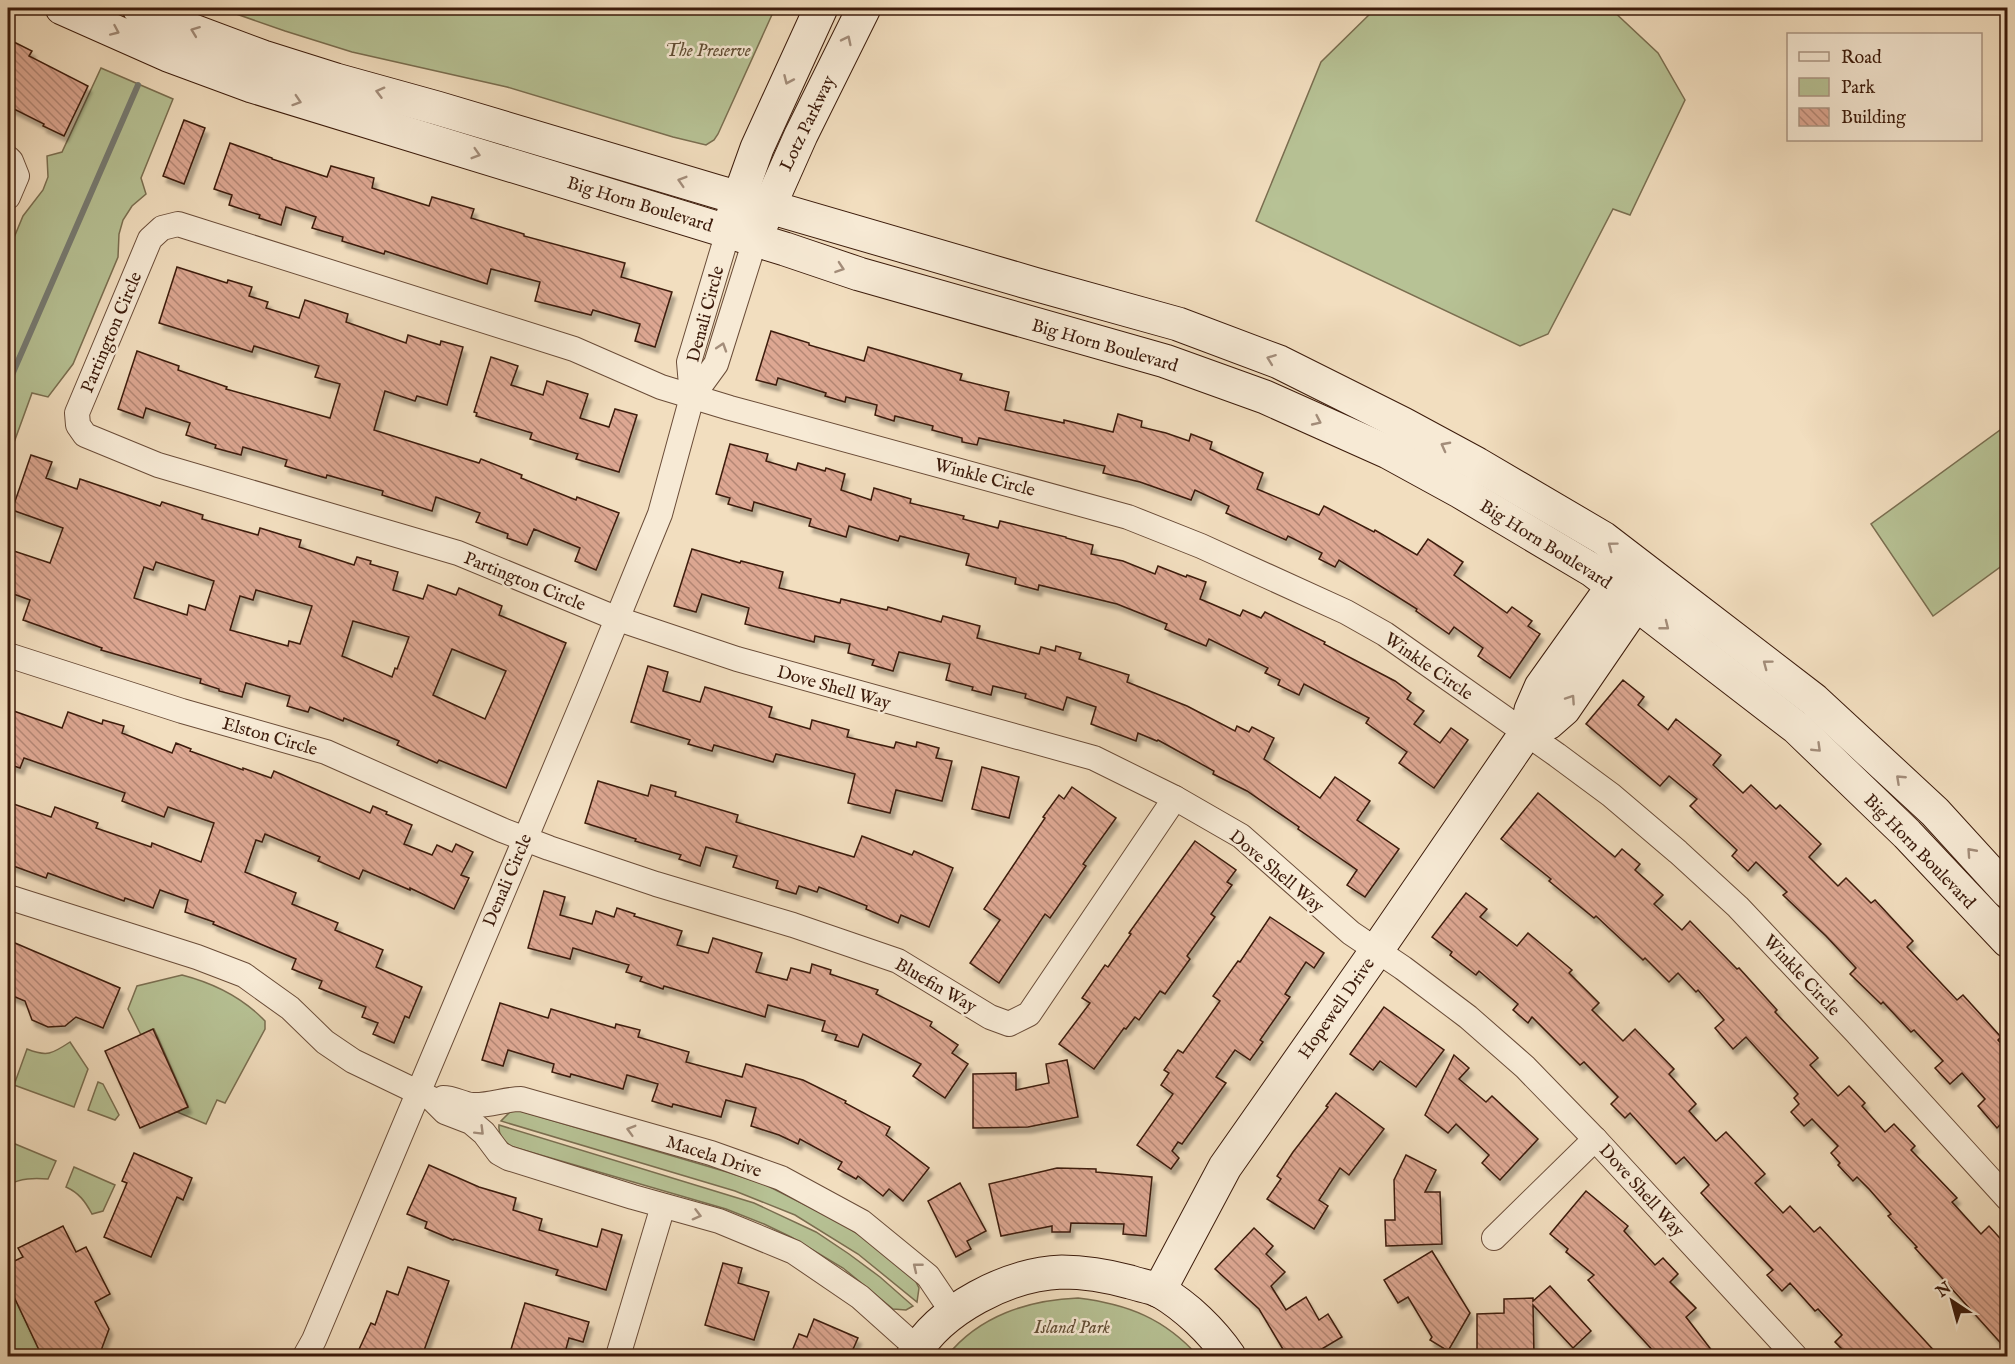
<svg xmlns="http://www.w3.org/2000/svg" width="2015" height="1364" viewBox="0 0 2015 1364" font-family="'IM FELL English',serif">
<defs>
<pattern id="building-back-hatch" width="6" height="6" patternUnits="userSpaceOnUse" patternTransform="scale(1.5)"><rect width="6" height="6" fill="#dda792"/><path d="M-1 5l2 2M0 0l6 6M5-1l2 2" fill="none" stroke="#b48775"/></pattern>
<filter id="shadow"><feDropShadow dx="3.5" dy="6" stdDeviation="1.5" flood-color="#0004"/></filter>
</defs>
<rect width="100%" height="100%" fill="#f2debf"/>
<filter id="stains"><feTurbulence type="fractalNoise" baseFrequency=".00333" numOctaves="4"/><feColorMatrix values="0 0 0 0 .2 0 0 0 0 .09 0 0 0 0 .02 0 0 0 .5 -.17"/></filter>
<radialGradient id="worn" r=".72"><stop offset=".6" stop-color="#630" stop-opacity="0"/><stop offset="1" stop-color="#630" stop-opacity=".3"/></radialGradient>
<g fill="#b7c295" stroke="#7a6e50" stroke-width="1.5">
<path d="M219,8H775L718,134L714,140L706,145L673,137L507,87L352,52L285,31Z"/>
<path d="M1376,8H1610L1658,53L1685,100L1630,215L1613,209L1548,334L1520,346L1256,221L1321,62Z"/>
<path d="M101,68L173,99L141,178L146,194L132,206L123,220L119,234L118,257L73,364L48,397L32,393L8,459V252L23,216L43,190L48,177L47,156L62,152Z"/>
<path d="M2007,425V562L1933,616L1871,524Z"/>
<path d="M182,975C213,983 243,998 265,1021V1029L225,1103L217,1100L206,1124L177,1112L188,1106L154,1029L141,1035L128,1009L137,986Z"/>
<path d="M70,1042L88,1069L74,1107L14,1085L27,1049C47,1057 52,1054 70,1042Z"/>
<path d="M98,1082L103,1084L119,1115L115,1120L88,1110Z"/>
<path d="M517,1110L727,1172L764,1184L841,1223L862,1237L915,1280L919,1288L917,1302L858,1254L795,1215L735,1191L501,1121L510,1112Z"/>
<path d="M499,1125L754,1203L816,1232L849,1254L880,1277L913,1306L906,1310L893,1309L843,1268L791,1237L764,1224L726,1209L513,1147C503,1142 498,1135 499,1125Z"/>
<path d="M8,1141L56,1161L48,1179C34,1178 21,1178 8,1185Z"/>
<path d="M74,1167L115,1185L103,1211L92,1214C85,1201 79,1193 66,1187Z"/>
<path d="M8,1288H10L40,1352L45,1354L44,1356H8Z"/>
<path d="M1078,1298C1128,1304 1165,1319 1198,1356H947C979,1316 1028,1300 1078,1298Z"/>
</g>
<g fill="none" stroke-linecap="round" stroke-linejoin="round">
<path stroke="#767b73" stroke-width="6" d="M8,384L138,85"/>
</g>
<g fill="url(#building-back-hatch)" stroke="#3c1b0b" stroke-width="1.5" fill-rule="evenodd" filter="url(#shadow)">
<path d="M8,39L32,51L29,56L88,86L64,136L43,126L44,124L8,106Z"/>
<path d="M184,120L205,128L184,184L163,176Z"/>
<path d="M230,143L272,158V159L327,177L331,166L374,178L372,188L429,206L432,197L474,209L471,218L524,234V236L625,263L621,277L672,292L655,347L635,341L640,324L593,310L591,315L535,301L540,282L491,269L487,284L385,251L384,254L342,241L343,237L312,228L316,217L286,207L281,225L259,218L260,215L229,205L232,195L214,189Z"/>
<path d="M177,267L227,283L228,280L252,287L249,296L268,302L266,308L299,318L305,300L348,314L346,322L406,343L408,335L440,345L441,341L463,347L447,405L417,396L415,401L385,391L374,430L479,463L481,459L522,475L521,478L576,500L577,497L619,513L596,570L575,561L580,548L534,529L527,545L507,538L508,534L476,522L480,513L436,497L432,511L382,495L383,491L327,475L326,478L285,466L287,460L243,447L241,455L215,448L216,445L186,435L190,423L146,408L143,418L118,409L137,351L179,366L178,370L227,387L226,389L330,418L340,384L315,377L319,366L254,346L252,352L159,323Z"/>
<path d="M771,331L809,343V345L864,361L868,347L962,374L960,380L1009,392L1005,410L1064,423V420L1113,432L1118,414L1142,421L1141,427L1166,433L1189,441L1191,434L1212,442L1210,449L1263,473L1257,489L1319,515L1324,506L1374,532L1375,530L1417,555L1428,539L1463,562L1454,575L1507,613L1512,607L1532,621L1528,626L1540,634L1510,678L1478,656L1483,648L1454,627L1449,634L1416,611L1417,609L1339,560L1335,567L1319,559L1322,553L1288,536L1286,540L1226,513L1229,506L1195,490L1191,500L1140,482L1103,473L1105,466L979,438L977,445L962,442V438L932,430L933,426L895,416L894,421L875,415L877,405L846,397L845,402L825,396L826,393L778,378L776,385L756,380Z"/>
<path d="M491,357L518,366L511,385L543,395L547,381L588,394L580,418L609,427L615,409L637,415L619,472L576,459L578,454L530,439L532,433L476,416L477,413L474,412Z"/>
<path d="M730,444L768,454L766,461L796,470L798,463L825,471L826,468L845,474L841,490L871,500L874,488L911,499L910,503L964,516L963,519L998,528L1000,521L1066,537V538L1093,545L1091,554L1123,561L1155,574L1158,566L1186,577L1187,575L1206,582L1200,599L1240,616L1243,610L1261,618L1265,612L1325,642L1324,644L1395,681L1411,693L1407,699L1424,711L1414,724L1440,743L1451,728L1468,740L1434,788L1399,763L1407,752L1366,723L1369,718L1304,684L1299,695L1278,685L1280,680L1265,673L1268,668L1209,639L1206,646L1165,629L1167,624L1117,604L1039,585L1038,590L1015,584L1016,578L966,565L969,554L900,536L898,541L849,526L846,537L809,526L811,519L754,502L752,511L728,504L730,498L716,494Z"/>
<path d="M31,455L52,462L46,478L77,489L80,479L160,506L162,502L203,515L202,519L258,535L260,528L286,536L301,540L299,547L354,565L357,557L371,561L370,564L398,572L393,590L423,599L428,585L456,595L459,588L502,606L499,615L566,643L506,788L439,760L437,763L397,745L399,741L344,718L343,721L310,707L308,712L287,706L290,696L246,683L242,697L219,691V689L200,683L201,679L101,650L102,648L23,620L30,600L8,592V549L50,563L63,528L12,510ZM156,562L214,581L205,610L189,605L187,615L134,598L144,567L153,570ZM256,590L312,606L300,644L289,641L288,646L230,630L240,596L253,600ZM353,621L409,637L397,669L395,668L392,677L342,656ZM452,649L506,671L485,719L433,695Z"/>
<path d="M692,549L740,563L741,561L783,572L779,588L840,603L841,599L887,610L888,607L941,622L943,616L980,626L977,638L1039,654L1041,647L1055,651L1056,646L1081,653L1079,659L1129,675L1127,682L1187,706L1235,731L1237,726L1249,732L1252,727L1274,738L1264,759L1320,798L1335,777L1370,801L1357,820L1399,849L1365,897L1347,885L1357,870L1298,829L1299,827L1247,791L1213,774L1214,771L1158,740L1157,741L1138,733L1136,741L1091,724L1096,707L1067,697L1063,710L1025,698L1026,694L993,686L991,695L972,690L973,687L946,680L950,664L899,652L893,671L872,665L874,660L848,653L850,644L815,636L814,642L745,624L749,608L702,594L696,612L674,606Z"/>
<path d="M648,666L668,672L663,691L700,702L705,687L772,707L769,717L810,729L812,720L849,730L847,737L894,748L896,742L916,747L917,742L939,748L936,758L952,761L942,801L896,790L890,813L848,803L855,774L776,754L773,762L714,745L712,751L688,744L690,740L631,722Z"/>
<path d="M1623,680L1644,697L1638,705L1668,730L1676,719L1721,755L1713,765L1743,793L1751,785L1776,809L1780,805L1821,844L1809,857L1838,886L1846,878L1871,903L1875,900L1913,941L1907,947L1957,1000L1963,995L2001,1037L1998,1040L2007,1050V1118L1997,1128L1978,1106L1985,1099L1962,1073L1950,1084L1935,1068L1943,1061L1914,1030L1911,1032L1883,1002L1881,1004L1850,974L1856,968L1826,936L1783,895L1787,892L1756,862L1748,871L1732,856L1737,850L1690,806L1697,799L1669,776L1660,786L1586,724Z"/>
<path d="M8,709L62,728L68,712L102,724L103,720L124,726L122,733L172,753L176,743L191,749L190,751L243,770V768L271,778L274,771L370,813L373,806L387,812L386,814L412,825L404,844L432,855L437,845L452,852L456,844L473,852L461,875L469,878L454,909L410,888V890L363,870L359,879L318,861L320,857L265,834L262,842L256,840L245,872L296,893L292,904L338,923L335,930L383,950L376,967L422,987L409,1018L405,1016L394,1043L373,1034L378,1023L362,1017L366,1007L319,988L322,981L292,969L296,959L213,924L214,922L185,912L188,900L160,890L153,908L125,898L124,901L48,873L46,878L8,864V802L51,817L55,807L98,823L96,828L151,847L152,843L201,862L214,823L168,807L164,817L122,801L125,793L24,758L20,768L8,764Z"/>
<path d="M982,767L1019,777L1009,818L972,809Z"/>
<path d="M598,781L648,796L651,785L676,792L675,796L738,815L736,822L854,857L862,836L912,855L914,851L953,868L929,927L901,915L898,923L866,909L867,906L819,887L817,892L799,886L796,894L776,888L778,881L733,867L737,856L706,847L700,866L679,859L681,855L635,841L636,839L585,823Z"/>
<path d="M1072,787L1116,818L1083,864L1086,866L1050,918L1045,914L999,983L970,963L1000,920L984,909L1045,818L1043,817L1059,795L1064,799Z"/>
<path d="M1538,793L1615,857L1622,849L1640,864L1635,870L1663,895L1654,904L1682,930L1690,921L1737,969L1739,968L1777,1010L1775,1012L1818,1058L1810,1065L1838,1096L1849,1086L1865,1103L1862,1106L1885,1132L1894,1124L1915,1146L1911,1150L1957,1198L1952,1202L1981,1234L1989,1226L2007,1246V1350L1915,1248L1917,1247L1888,1216L1891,1214L1869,1189L1857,1177L1853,1181L1838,1165L1840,1163L1831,1153L1838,1146L1812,1119L1804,1126L1791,1112L1799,1104L1794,1098L1798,1094L1746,1037L1733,1049L1715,1028L1724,1020L1698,990L1696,992L1678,973L1669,982L1645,958L1643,960L1596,916L1594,918L1549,881L1551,879L1501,839Z"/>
<path d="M1195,841L1236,870L1227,882L1232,885L1211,914L1215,917L1187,956L1190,959L1165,994L1160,991L1139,1020L1135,1017L1126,1029L1124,1028L1094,1069L1059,1044L1090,1003L1082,998L1105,965L1108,967L1131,934L1129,933Z"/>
<path d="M544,891L565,897L560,915L592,924L596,911L614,917L617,908L635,914L634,916L682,931L677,945L708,953L713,938L762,953L756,972L787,980L791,968L810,973L812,964L831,970L830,974L878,990L876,994L932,1022L930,1026L958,1045L952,1053L968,1064L945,1098L913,1076L921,1064L863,1034L858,1047L835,1040L837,1035L822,1031L825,1021L768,1005L765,1017L664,986L663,989L640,981L642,977L626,972L629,965L573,948L570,959L528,948Z"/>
<path d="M1466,893L1487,909L1480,917L1517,946L1528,933L1572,970L1569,973L1599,1003L1592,1010L1623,1041L1635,1029L1674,1069L1669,1074L1696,1104L1689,1111L1716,1141L1726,1132L1765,1174L1755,1183L1783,1213L1790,1206L1814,1232L1820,1227L1939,1356H1849L1835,1342L1842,1335L1818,1309L1815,1311L1790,1283L1782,1291L1767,1275L1773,1270L1701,1193L1709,1185L1684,1157L1676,1164L1630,1113L1625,1118L1611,1104L1618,1097L1584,1062L1580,1065L1532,1017L1528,1023L1513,1010L1518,1004L1479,971L1476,975L1450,955L1452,952L1432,937Z"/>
<path d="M1270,917L1324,953L1314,968L1306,962L1285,994L1290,997L1260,1040L1263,1042L1250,1060L1235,1050L1216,1077L1226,1083L1182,1144L1178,1142L1172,1151L1179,1158L1171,1169L1137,1145L1173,1094L1161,1085L1169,1073L1164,1070L1178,1050L1183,1053L1220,1001L1213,996L1238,961L1240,962Z"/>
<path d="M8,940L120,988L103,1028L76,1017L65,1026L48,1027L32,1020L25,1001L8,994Z"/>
<path d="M500,1003L548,1018L551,1009L615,1028L616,1024L640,1030L638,1037L689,1052L686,1062L742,1077L746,1064L803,1080L846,1101L845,1103L890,1127L886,1135L929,1168L903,1201L889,1189L883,1196L858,1176L856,1179L838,1169L842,1162L800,1139L798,1144L779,1135L751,1126L756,1108L726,1100L721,1117L673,1104L672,1107L652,1101L658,1084L627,1075L623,1089L571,1074L570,1077L552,1072L554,1064L508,1050L503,1066L482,1060Z"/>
<path d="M1384,1007L1444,1050L1416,1087L1380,1061L1373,1070L1350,1054Z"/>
<path d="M153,1029L188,1107L140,1128L105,1051Z"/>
<path d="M1454,1055L1469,1068L1459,1079L1486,1102L1492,1096L1538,1139L1500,1180L1482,1163L1489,1155L1456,1124L1448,1133L1425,1115Z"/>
<path d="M1067,1060L1078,1117L1028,1127L973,1128V1074L1016,1073V1090L1049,1083L1046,1064Z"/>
<path d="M1336,1093L1384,1129L1349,1175L1340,1168L1319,1200L1328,1206L1314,1229L1267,1199L1281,1179L1277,1176L1293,1152L1328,1107L1326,1106Z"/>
<path d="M134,1153L192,1178L183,1200L177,1197L151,1257L104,1237L127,1183L122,1181Z"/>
<path d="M1406,1155L1436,1170L1425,1192H1440L1442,1244L1386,1246L1385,1220H1395L1394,1180Z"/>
<path d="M429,1165L479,1187L516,1198L513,1210L542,1219L539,1230L597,1247L602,1229L622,1235L606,1290L556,1275L558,1270L454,1239L453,1240L425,1228L427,1222L407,1214Z"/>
<path d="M1057,1168L1096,1169V1172L1152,1177L1146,1236L1123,1234L1124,1224L1071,1223L1070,1232H1052V1226L1001,1236L989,1184Z"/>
<path d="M960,1183L986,1231L967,1241L971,1249L956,1257L928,1201Z"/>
<path d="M1586,1191L1628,1226L1624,1231L1655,1265L1663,1258L1678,1274L1670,1282L1696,1308L1686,1317L1716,1356H1658L1588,1280L1594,1275L1566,1252L1568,1249L1550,1234Z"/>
<path d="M63,1226L76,1252L86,1247L110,1294L95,1302L109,1329L99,1356H53L40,1352L8,1284V1264L23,1257L18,1248Z"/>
<path d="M1254,1228L1273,1246L1266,1254L1285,1272L1271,1286L1286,1310L1306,1297L1319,1320L1328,1314L1342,1337L1310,1356H1287L1259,1309L1215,1269Z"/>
<path d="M1432,1251L1470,1313L1448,1351L1430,1340L1432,1337L1408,1297L1398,1303L1384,1280Z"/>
<path d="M723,1263L742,1268L738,1283L769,1292L754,1340L705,1325Z"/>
<path d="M408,1267L449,1281L422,1356H356L371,1323L375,1325L387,1291L398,1295Z"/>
<path d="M1550,1286L1591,1331L1573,1348L1533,1305L1534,1356H1477V1314L1504,1313V1299L1533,1298V1301Z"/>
<path d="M525,1303L589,1322L583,1342L569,1338L564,1356H509Z"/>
<path d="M814,1319L858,1338L850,1356H790L799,1334L807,1337Z"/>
</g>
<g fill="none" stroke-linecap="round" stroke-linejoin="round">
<g stroke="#6a4c38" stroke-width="26">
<g id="street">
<path d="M8,158L11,161L17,176L8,197"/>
<path d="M692,397L716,364L755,240"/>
<path d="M8,655L182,711L326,752L502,830L549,848L656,884L793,925L898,961L990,1017L1009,1024L1029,1014L1175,798"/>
<path d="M8,897L197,957L244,975L290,1008L325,1042L353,1061L432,1099L445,1112L471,1122L484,1133L499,1153L508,1158L633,1197L719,1221L794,1252L860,1297L917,1348"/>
<path d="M443,1098C454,1098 462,1104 472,1105C489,1106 505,1099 521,1099L711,1153L781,1178L862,1222L928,1276L953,1313"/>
<path d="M1494,1238L1595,1139"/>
<path d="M305,1356L314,1340L588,690L660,514L692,397L689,362L728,232"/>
<path d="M618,1356L663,1206"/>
<path d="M1795,1356L1595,1139L1525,1067L1468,1017L1403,968L1351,933L1241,836L1175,798L1094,758L737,659L618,619L458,553L158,465L85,435L78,425L77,413L150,239L162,228L178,224L574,349L661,387L730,408L1128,517L1201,546L1346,612L1385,634L1557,755L1611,795L1678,852L1738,907L1856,1032L2008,1199"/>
</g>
</g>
<g stroke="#3c1b0b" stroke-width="35">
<g id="secondary">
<path d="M62,8L168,55L252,86L785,249L859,274L1165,361L1265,397L1388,452L1461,492L1592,570L1797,728L1907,834L2008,941"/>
<path d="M139,8L180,26L263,57L336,80L437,108L715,191L1034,284L1178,324L1279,362L1403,424L1477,464L1603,538L1814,700L1935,812L2008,892"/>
<path d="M732,218L757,148L821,8"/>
<path d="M761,225L801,135L864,8"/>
<path d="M1526,733L1548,723L1564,709L1636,604"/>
<path d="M1159,1291L1225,1167L1377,950L1526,733L1531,710L1541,687L1613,586"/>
<path d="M913,1356C940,1309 1008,1274 1062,1272C1085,1272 1108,1276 1130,1282C1139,1285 1152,1287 1160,1291C1187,1307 1212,1331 1229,1356"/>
</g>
</g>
<use href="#street" stroke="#f7ead5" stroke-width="24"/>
<use href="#secondary" stroke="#f7ead5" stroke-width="33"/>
</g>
<defs><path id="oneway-chevron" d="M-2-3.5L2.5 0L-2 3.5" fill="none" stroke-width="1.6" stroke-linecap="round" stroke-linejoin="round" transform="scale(1.5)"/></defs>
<g stroke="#a38d7a">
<use href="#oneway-chevron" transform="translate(115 31) rotate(24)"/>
<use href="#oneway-chevron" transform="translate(195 31) rotate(-159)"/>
<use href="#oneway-chevron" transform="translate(847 40) rotate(-64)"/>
<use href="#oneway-chevron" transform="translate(788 80) rotate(114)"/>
<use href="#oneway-chevron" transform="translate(380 92) rotate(-165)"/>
<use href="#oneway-chevron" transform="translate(297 101) rotate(18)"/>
<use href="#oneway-chevron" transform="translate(476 154) rotate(17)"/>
<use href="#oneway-chevron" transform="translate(682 181) rotate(-163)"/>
<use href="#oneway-chevron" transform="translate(840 268) rotate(19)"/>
<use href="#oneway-chevron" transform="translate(722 347) rotate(-72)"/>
<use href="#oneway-chevron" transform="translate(1271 359) rotate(-159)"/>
<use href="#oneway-chevron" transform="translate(1317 421) rotate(25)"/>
<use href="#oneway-chevron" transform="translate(1445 446) rotate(-152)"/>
<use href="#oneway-chevron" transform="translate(1612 546) rotate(-143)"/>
<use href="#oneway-chevron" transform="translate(1665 626) rotate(38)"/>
<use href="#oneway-chevron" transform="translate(1767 664) rotate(-143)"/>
<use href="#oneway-chevron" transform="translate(1571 699) rotate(-56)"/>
<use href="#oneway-chevron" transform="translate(1817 748) rotate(44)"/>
<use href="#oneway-chevron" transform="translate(1900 779) rotate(-137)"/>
<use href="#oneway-chevron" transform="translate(1971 852) rotate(-132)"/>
<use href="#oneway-chevron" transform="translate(631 1130) rotate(-164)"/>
<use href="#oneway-chevron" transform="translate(480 1131) rotate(45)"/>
<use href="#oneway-chevron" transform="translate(697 1215) rotate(15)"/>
<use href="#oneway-chevron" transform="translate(917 1267) rotate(-141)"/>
</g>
<g text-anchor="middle" stroke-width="5" stroke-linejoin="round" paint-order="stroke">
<g font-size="18" font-style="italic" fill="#614d34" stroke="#f7ead5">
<text x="708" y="56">The Preserve</text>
<text x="1072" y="1333">Island Park</text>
</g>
<g font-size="18" fill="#3c1b0b" stroke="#f7ead5">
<text transform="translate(807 123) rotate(-64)" y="6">Lotz Parkway</text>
<text transform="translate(640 204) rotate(17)" y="6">Big Horn Boulevard</text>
<text transform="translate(705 314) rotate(-75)" y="6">Denali Circle</text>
<text transform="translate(111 332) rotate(-67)" y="6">Partington Circle</text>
<text transform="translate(1105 345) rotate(16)" y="6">Big Horn Boulevard</text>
<text transform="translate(985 477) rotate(15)" y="6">Winkle Circle</text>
<text transform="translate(1546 544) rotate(32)" y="6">Big Horn Boulevard</text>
<text transform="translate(525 581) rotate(22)" y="6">Partington Circle</text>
<text transform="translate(1429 666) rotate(35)" y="6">Winkle Circle</text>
<text transform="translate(834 687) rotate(16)" y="6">Dove Shell Way</text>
<text transform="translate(270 736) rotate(16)" y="6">Elston Circle</text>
<text transform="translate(1920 851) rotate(46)" y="6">Big Horn Boulevard</text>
<text transform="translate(1277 871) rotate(40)" y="6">Dove Shell Way</text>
<text transform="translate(507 880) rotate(-67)" y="6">Denali Circle</text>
<text transform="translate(1802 975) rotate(47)" y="6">Winkle Circle</text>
<text transform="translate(936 985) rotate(30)" y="6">Bluefin Way</text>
<text transform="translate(1336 1008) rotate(-55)" y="6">Hopewell Drive</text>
<text transform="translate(714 1156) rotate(18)" y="6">Macela Drive</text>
<text transform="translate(1642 1190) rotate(48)" y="6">Dove Shell Way</text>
</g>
</g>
<rect width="2015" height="1364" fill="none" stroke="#f2debf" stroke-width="30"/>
<rect x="9" y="9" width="1997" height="1346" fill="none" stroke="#3c1b0b" stroke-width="3"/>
<rect x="15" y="15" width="1985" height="1334" fill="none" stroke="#3c1b0b" stroke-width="1.5"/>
<rect x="1787" y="33" width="195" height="108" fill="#f7ead5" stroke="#ac9784" stroke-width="1.5"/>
<rect x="1799" y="52" width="30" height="9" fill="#f7ead5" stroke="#ac9784" stroke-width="1.5"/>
<text x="1841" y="63" font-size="18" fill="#3c1b0b">Road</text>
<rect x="1799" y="78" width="30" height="18" fill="#b7c295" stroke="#ac9784" stroke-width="1.5"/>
<text x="1841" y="93" font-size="18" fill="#3c1b0b">Park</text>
<rect x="1799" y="108" width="30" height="18" fill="url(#building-back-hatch)" stroke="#ac9784" stroke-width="1.5"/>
<text x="1841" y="123" font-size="18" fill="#3c1b0b">Building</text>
<g transform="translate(1952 1301) rotate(324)" stroke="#f7ead5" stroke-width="4.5" paint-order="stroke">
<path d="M0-4.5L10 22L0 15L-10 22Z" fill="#3c1b0b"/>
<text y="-9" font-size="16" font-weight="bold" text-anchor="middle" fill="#3c1b0b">N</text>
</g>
<rect width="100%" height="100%" filter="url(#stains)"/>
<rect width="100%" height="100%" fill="url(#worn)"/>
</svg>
